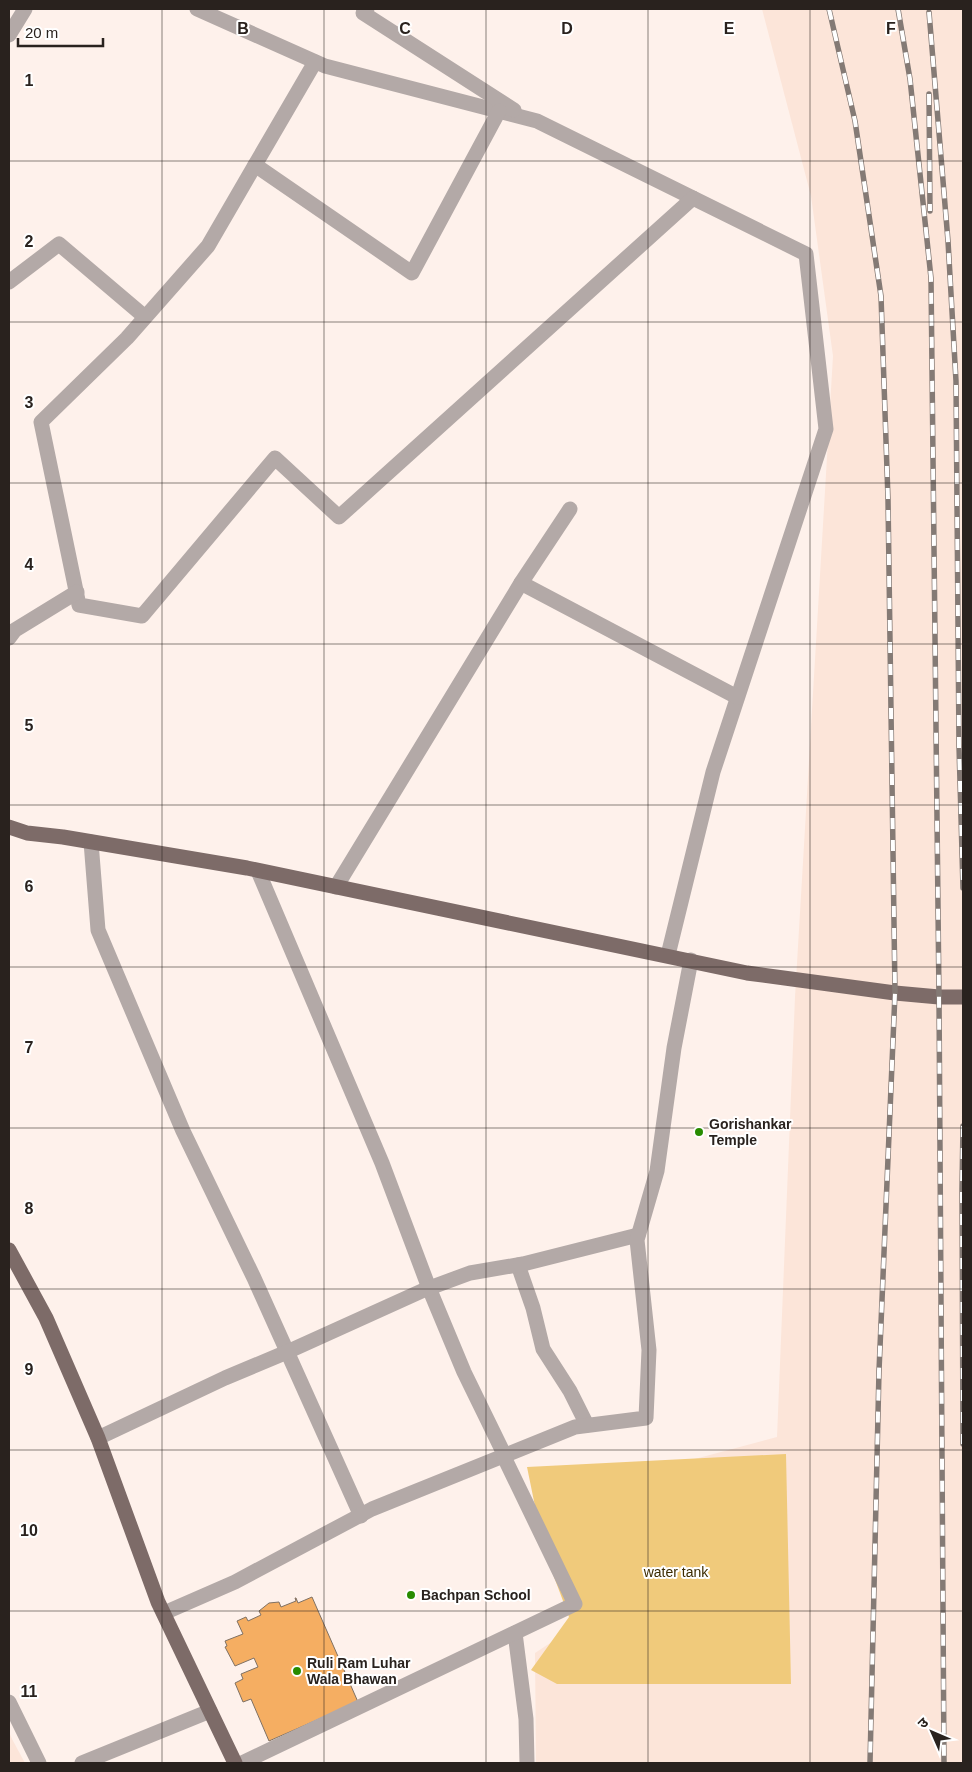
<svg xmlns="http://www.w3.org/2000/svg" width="972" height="1772" viewBox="0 0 972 1772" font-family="Helvetica,'Noto Sans Devanagari',sans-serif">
<rect width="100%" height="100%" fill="#fef1eb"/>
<g fill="#fce5d9">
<path d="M762,9H963V1763H536L535,1653L588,1618L560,1495L777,1437L795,997L833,356L811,196Z"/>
<path d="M9,1732L12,1739L25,1763H9Z"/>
</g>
<path fill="#f0ca7b" d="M786,1454L791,1684H557L531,1670L569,1617L544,1550L527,1467Z"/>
<path fill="#f5ae62" stroke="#7f7164" d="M312,1597L358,1702L269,1741L251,1699L243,1702L235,1683L243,1679L241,1674L258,1667L254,1658L235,1666L225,1647L227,1646L225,1641L243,1634L237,1621L246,1617L248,1621L261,1615L259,1611L269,1603L279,1602L281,1607L296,1601L295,1598H296L298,1603Z"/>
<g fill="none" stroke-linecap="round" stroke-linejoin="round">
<g stroke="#b3a9a7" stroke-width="15">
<path d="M197,9L325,66L537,121L806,254L826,429L713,772L668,955"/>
<path d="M367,9L363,13L514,110"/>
<path d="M9,35L25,9"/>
<path d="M315,62L255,165L412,273L499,111"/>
<path d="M255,165L208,246L127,338L41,422L79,605L142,616L275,458L339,517L693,198"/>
<path d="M9,282L59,244L145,317"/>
<path d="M521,583L737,697"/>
<path d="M9,638L15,630L77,592"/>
<path d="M91,842L98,930L183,1131L254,1278L361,1516"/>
<path d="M258,871L382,1163L429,1288L464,1372L505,1456"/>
<path d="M336,887L521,583L570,509"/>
<path d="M518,1265L533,1308L543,1349L570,1391L587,1425"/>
<path d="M98,1438L225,1378L287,1352L424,1290L470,1273L523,1264L638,1235"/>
<path d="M164,1613L235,1582L372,1509L575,1427L646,1418L649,1350L637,1240L657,1171L674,1048L691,960"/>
<path d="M515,1633L526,1719L527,1763"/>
<path d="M9,1702L39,1763"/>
<path d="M82,1763L210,1711"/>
<path d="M242,1763L575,1604L504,1457"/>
</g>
<g stroke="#7d6b68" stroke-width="15">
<path d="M9,827L27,833L63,837L247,868L747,973L895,993L939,997H963"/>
<path d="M9,1250L46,1318L98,1438L158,1602L235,1763"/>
</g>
<g stroke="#847a75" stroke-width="5.5">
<g id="rail">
<path d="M829,9L855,121L881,296L888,499L895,993L879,1371L870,1763"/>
<path d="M898,9L910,79L931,278L939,997L944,1763"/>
<path d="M929,12L948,241L956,381L959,746L963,888"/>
<path d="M929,94L930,211"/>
<path d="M963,1126L962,1189L963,1444"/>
</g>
</g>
<use href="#rail" stroke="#fff" stroke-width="4" stroke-dasharray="11" stroke-linecap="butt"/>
</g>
<path fill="none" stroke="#29221e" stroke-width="1" stroke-opacity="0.55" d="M162,9V1763M324,9V1763M486,9V1763M648,9V1763M810,9V1763M9,161H963M9,322H963M9,483H963M9,644H963M9,805H963M9,967H963M9,1128H963M9,1289H963M9,1450H963M9,1611H963"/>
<g fill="#288b00" stroke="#fff" stroke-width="2">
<circle cx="699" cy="1132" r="5"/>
<circle cx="411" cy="1595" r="5"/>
<circle cx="297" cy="1671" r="5"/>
</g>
<g text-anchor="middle" stroke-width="4" stroke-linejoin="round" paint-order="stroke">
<g font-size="14" font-weight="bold" fill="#29221e" stroke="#fff" text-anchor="start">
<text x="709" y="1129">Gorishankar<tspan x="709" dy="16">Temple</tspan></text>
<text x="421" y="1600">Bachpan School</text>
<text x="307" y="1668">Ruli Ram Luhar<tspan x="307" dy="16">Wala Bhawan</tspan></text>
</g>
<g font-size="14" fill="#3c2b00" stroke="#fff">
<text x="676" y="1577">water tank</text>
</g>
</g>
<g font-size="16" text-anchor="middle" font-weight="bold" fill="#29221e" stroke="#fff" stroke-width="4" stroke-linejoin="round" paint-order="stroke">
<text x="243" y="34">B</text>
<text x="405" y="34">C</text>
<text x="567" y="34">D</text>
<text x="729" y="34">E</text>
<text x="891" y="34">F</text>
<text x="29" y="86">1</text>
<text x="29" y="247">2</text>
<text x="29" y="408">3</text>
<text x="29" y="570">4</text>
<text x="29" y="731">5</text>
<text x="29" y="892">6</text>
<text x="29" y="1053">7</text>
<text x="29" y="1214">8</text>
<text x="29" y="1375">9</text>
<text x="29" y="1536">10</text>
<text x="29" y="1697">11</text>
</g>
<rect width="972" height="1772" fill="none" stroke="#29221e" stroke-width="20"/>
<g transform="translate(932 1732) rotate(315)" stroke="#ffffff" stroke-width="4" paint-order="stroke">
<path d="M0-4L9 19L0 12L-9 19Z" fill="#29221e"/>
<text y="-8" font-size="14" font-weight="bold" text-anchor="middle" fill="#29221e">उ</text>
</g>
<path d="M18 38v8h85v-8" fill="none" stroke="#29221e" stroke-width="2.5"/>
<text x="25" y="38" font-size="15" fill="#29221e" stroke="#ffffff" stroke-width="4" paint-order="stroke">20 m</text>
</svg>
